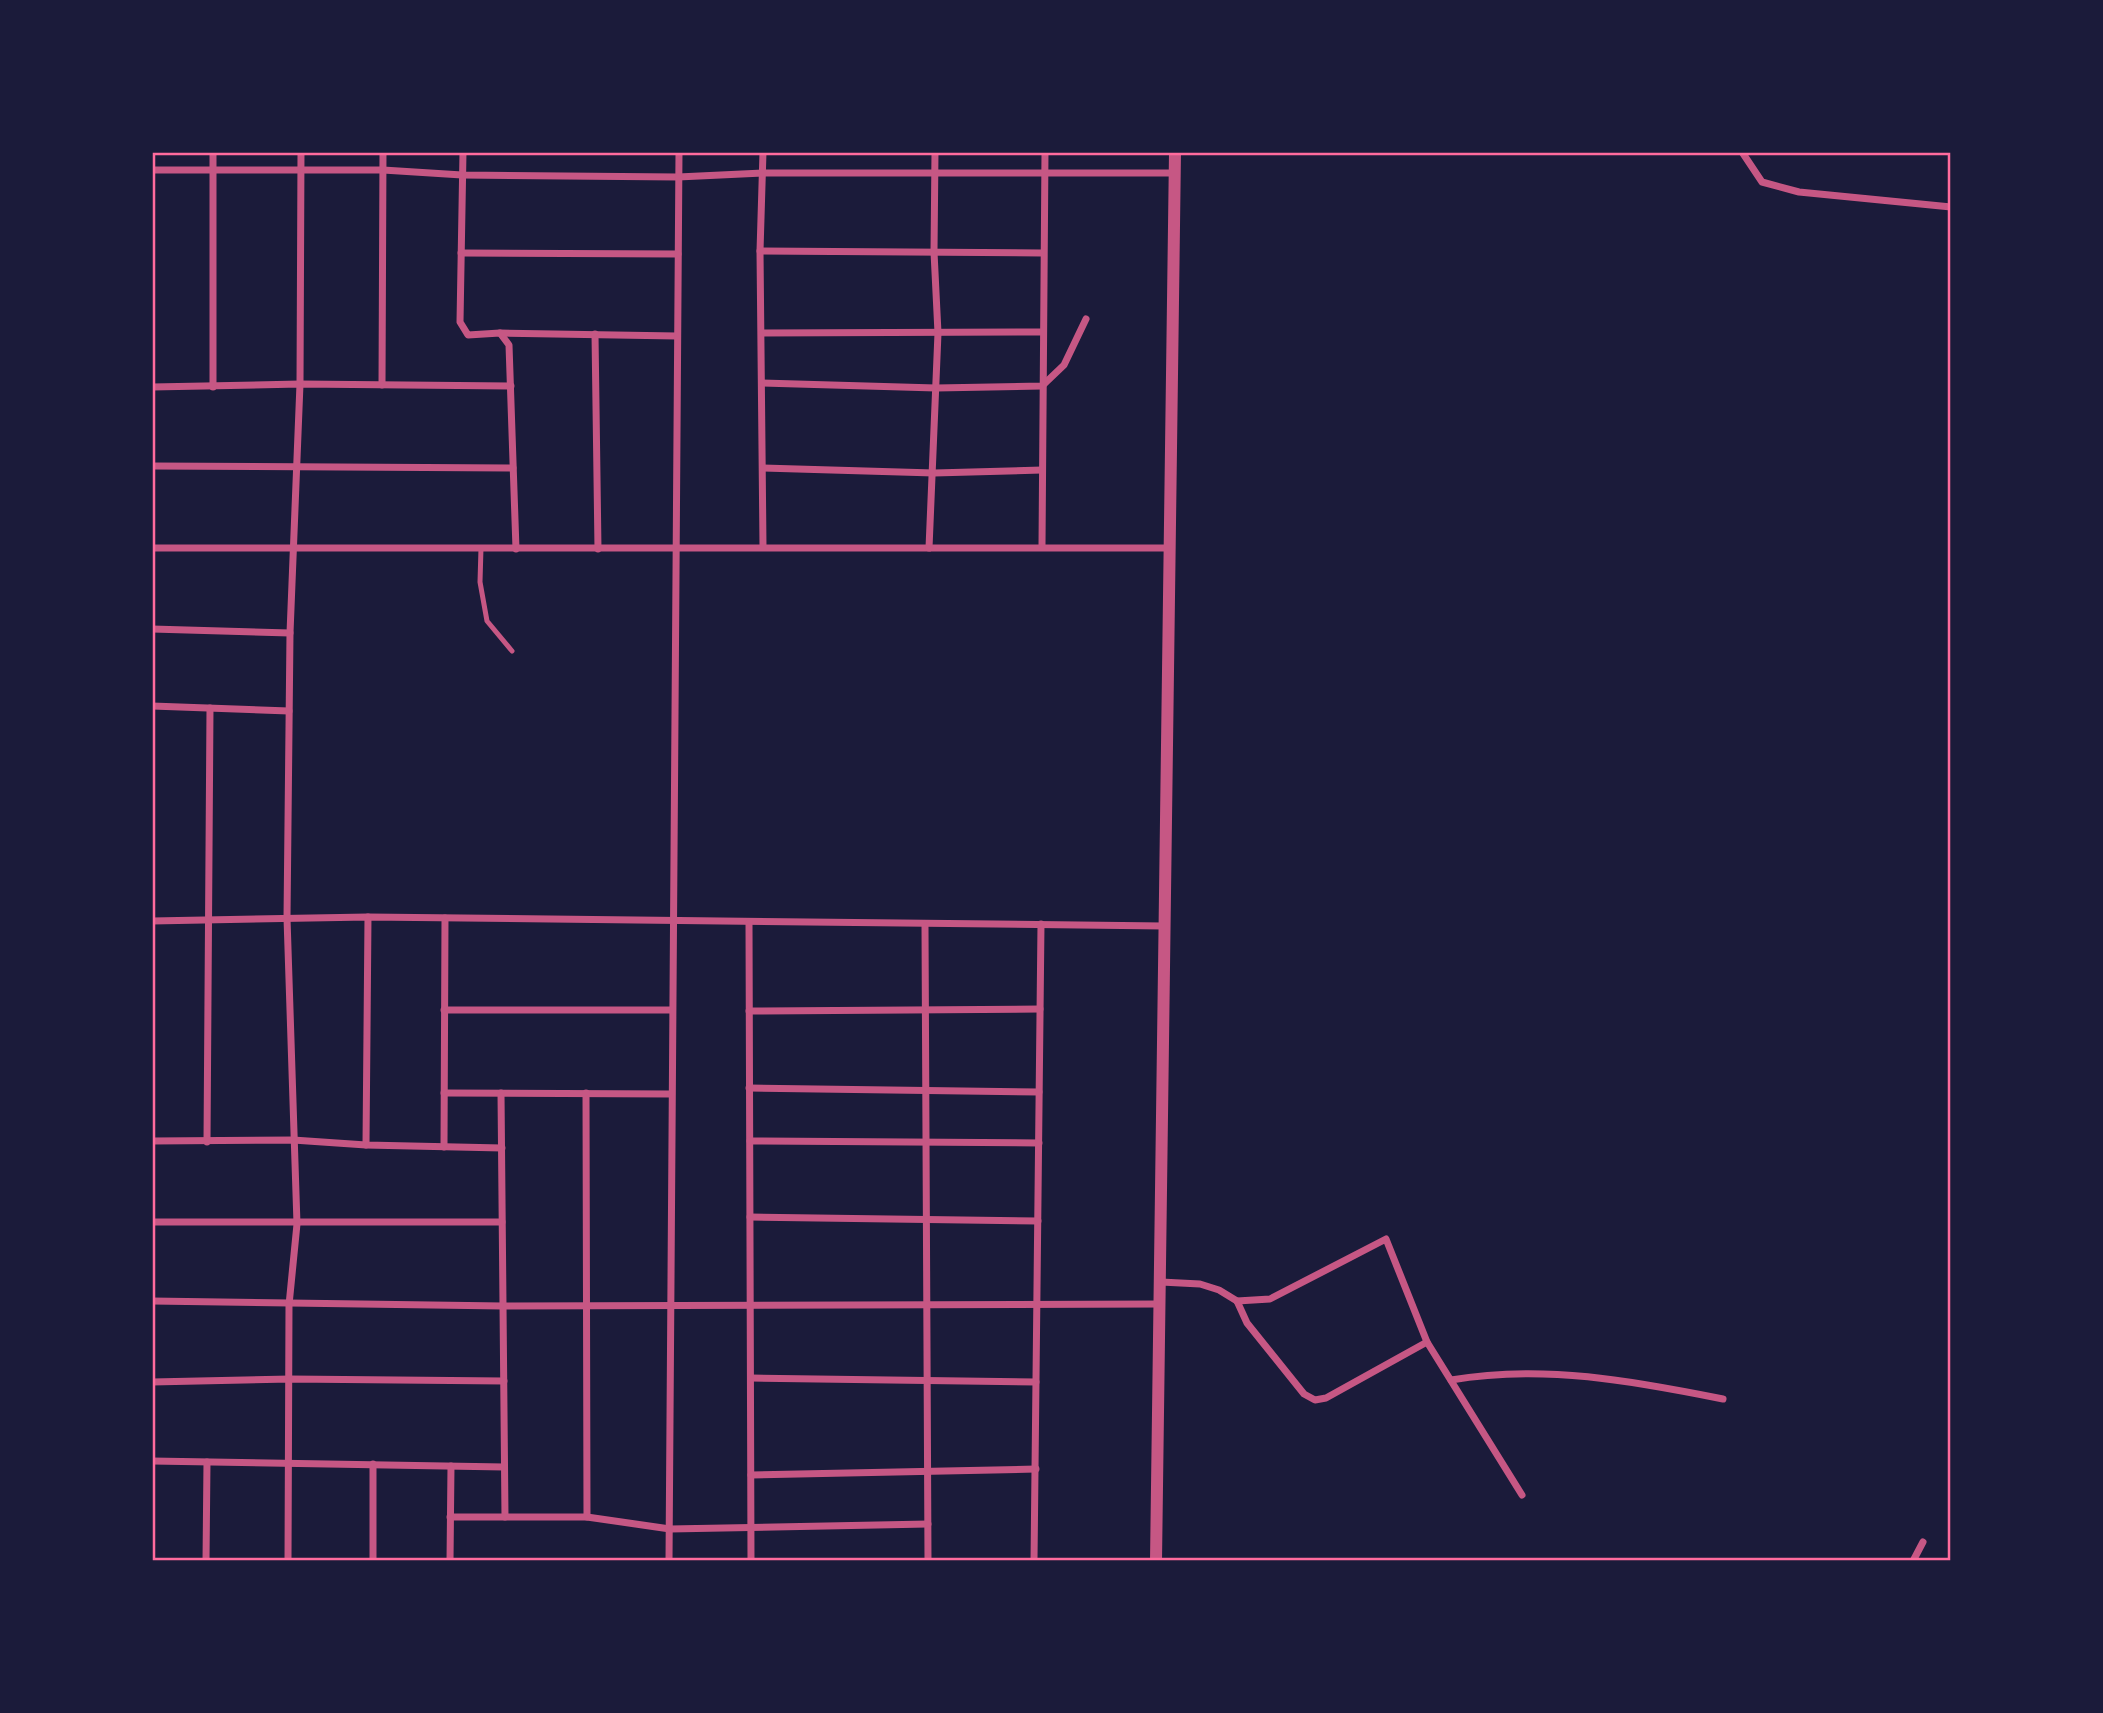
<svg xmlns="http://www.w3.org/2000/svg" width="2103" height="1713" viewBox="0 0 2103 1713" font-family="'DejaVu Sans',sans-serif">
<rect width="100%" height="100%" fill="#1b1b3a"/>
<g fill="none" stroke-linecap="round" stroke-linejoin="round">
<path stroke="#c65784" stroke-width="5" d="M481,548L480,582L487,621L512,651"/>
<g stroke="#c65784" stroke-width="7">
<path d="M463,152L460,322L468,335L500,333L509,345L516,549"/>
<path d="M763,152L760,251L763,546"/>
<path d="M1742,152L1762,182L1799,192L1951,207"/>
<path d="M152,170H383L462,175L678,177L763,173H1173"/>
<path d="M760,251L1042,253"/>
<path d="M461,253L678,254"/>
<path d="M500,333L677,336"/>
<path d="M763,333L1043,332"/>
<path d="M595,334L598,549"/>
<path d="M762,383L936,388L1042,386L1064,365L1086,319"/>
<path d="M382,385L383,152"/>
<path d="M152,387L300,384L511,386"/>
<path d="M213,387V152"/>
<path d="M152,466L513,468"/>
<path d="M763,468L934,473L1042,470"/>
<path d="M1042,546L1045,152"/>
<path d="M152,548H1167"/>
<path d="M929,548L938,333L934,252L935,152"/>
<path d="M152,629L290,633"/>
<path d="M152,706L289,711"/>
<path d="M152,921L368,917L1164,926"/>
<path d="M749,923L751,1561"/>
<path d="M925,926L928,1561"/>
<path d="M444,1010H672"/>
<path d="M749,1011L1040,1009"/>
<path d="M749,1088L1039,1092"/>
<path d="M444,1093L671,1094"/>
<path d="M501,1093L505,1517"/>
<path d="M586,1093L587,1517"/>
<path d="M152,1141L293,1140L366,1145L502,1148"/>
<path d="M750,1141L1039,1143"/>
<path d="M207,1142L210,708"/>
<path d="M366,1145L368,917"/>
<path d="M444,1147L445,918"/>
<path d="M750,1217L1038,1221"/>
<path d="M152,1222H502"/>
<path d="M1161,1282L1200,1284L1219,1290L1237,1301L1247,1323L1304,1394L1315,1400L1326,1398L1427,1342L1522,1495"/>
<path d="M152,1301L503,1306L1161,1304"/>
<path d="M1237,1301L1270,1299L1386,1239L1427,1342"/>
<path d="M751,1378L1036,1382"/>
<path d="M1451,1380C1543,1364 1633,1381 1723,1399"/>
<path d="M152,1382L290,1379L504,1381"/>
<path d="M152,1461L504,1467"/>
<path d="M751,1475L1036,1469"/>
<path d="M450,1517H587L670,1529L928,1524"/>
<path d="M206,1561L207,1462"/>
<path d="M288,1561L289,1305L297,1224L287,918L290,633L300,384L301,152"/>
<path d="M373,1561V1464"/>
<path d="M450,1561L451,1466"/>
<path d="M669,1561L679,152"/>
<path d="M1034,1561L1041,924"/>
<path d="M1913,1561L1923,1542"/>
</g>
<path stroke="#c65784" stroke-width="12" d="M1156,1561L1175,152"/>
</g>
<rect width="2103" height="1713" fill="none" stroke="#1b1b3a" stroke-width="308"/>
<rect x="154" y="154" width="1795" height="1405" fill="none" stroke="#ff6b9d" stroke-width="2.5"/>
</svg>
